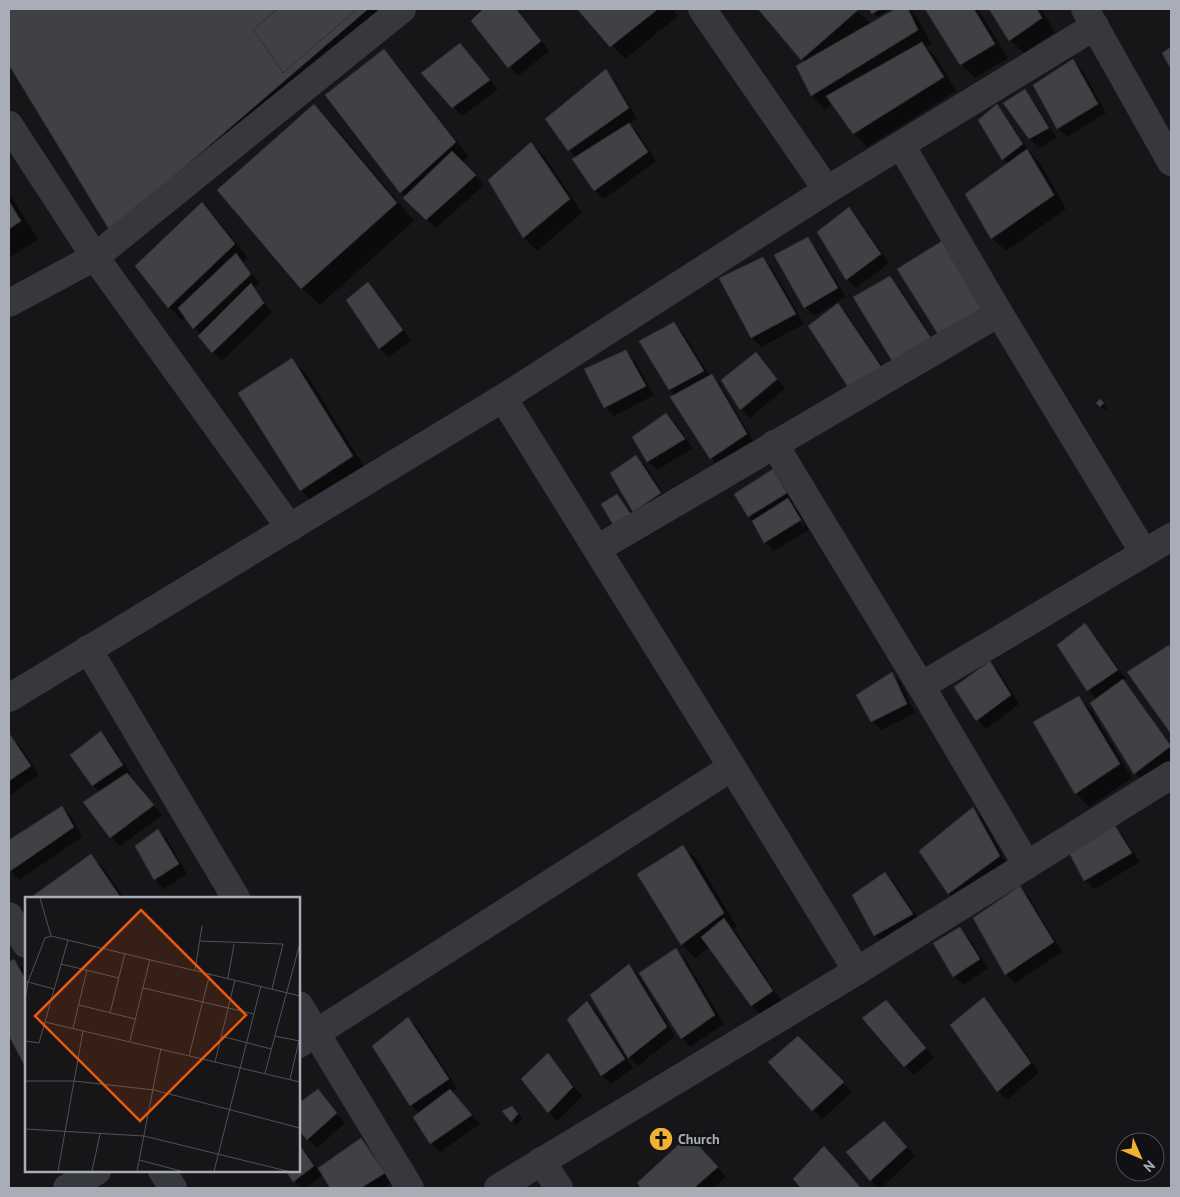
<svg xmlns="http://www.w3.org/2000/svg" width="1180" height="1197" viewBox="0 0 1180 1197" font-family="'PT Sans',sans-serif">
<rect width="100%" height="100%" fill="#161618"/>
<g fill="#0007" fill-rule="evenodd">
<path d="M9,9H406L129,247L111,230L9,62Z"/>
<path d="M485,9H517L549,51L518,76L472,22Z"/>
<path d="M579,9H672L678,16L625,59Z"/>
<path d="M760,9H855L871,24L897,9H909L918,18L931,44L926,47L936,57L956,91L867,147L854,133L833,104L825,109L812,96L797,67L806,62Z"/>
<path d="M871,9H891L877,17Z"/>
<path d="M926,9H978L1008,58L975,78L961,64Z"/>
<path d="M991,9H1041L1055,32L1024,53L1010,40Z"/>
<path d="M460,44L498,89L462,116L423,73Z"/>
<path d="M384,51L397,64L468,156L462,162L484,185L436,228L405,198L406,197L401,192Z"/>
<path d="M1073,61L1082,70L1106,113L1067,137L1058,128Z"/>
<path d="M606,71L614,80L637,118L629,124L638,133L656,161L604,199L595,190L573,160L576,158L569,150Z"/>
<path d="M1024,91L1033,100L1057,138L1039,148L1030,139Z"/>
<path d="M314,106L332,123L414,221L320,305L302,288Z"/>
<path d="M996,106L1005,115L1032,155L1041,164L1066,209L1006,251L992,238L1008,164L1003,159Z"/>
<path d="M531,143L545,157L582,213L537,251L524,238L489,181Z"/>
<path d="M9,193L38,239L9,258Z"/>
<path d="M202,204L216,218L248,258L243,262L259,283L254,288L272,312L222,361L213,352L200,336L201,335L186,317L182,320L169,307Z"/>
<path d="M849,208L857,217L889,263L856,288L847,279Z"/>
<path d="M807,239L816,248L846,297L814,316L805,307Z"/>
<path d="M763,259L772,268L804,324L761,347L752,338L721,279Z"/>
<path d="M890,278L899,287L939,348L904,372Z"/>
<path d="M368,284L376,293L411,340L389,357L380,349L347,300Z"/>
<path d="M838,305L847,314L892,380L810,326Z"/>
<path d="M674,324L683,333L710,376H711L720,384L755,444L720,467L711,458L672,398L676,396L670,389Z"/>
<path d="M626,352L635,361L654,395L614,416L605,407Z"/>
<path d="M292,360L306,374L366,470L314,504L301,490Z"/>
<path d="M778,380L785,388L750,418L742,410Z"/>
<path d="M1100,401L1107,408L1105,410L1098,403Z"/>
<path d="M666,414L675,423L693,448L657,470L648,462L633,437Z"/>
<path d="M636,456L645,465L669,502L643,520L634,511L611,473Z"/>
<path d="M773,471L782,480L795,502L792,504L797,509L809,530L774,551L765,542L755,523L749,517L735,494ZM792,509H795L805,525L803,527Z"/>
<path d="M1085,625L1094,634L1126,679L1123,681L1132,690L1171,745V761L1144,782L1135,773L1091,704L1097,700L1088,690Z"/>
<path d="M1169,647L1171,649V732L1129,672Z"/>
<path d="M990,663L999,672L1019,704L986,729L977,720L955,688Z"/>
<path d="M892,674L901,683L915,713L881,730L872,721Z"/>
<path d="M1078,698L1092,711L1132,778L1089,807L1076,793Z"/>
<path d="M100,733L109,741L131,774L128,776L162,815L120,846L111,837L100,792L93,785Z"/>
<path d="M9,735L18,743L39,775L9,796Z"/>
<path d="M62,808L71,816L82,837L19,880L9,869V842Z"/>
<path d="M973,809L982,818L1008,866L957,902L948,893Z"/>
<path d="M1114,827L1123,836L1140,862L1094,889L1085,880Z"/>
<path d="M158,830L167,839L187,874L164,889L155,880L137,846Z"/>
<path d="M683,846L697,860L737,927L734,929L781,1000L761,1015L752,1006L710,947L695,958L682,944Z"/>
<path d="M91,856L104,869L124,898H32Z"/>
<path d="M885,873L894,882L921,923L884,944L875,935Z"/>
<path d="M1020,888L1029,897L1062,952L1015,983L1006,974Z"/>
<path d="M960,929L969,938L988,968L963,985L954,976Z"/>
<path d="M676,950L685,959L724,1024L690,1047L682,1038Z"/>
<path d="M14,960L26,973V1065L9,1034V964Z"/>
<path d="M629,966L638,975L675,1036L638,1066L629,1057Z"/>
<path d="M984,999L993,1008L1039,1072L1007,1100L998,1091Z"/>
<path d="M587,1003L596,1011L633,1068L611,1084L602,1076L569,1020Z"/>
<path d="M895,1011L934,1058L914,1075L905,1066Z"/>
<path d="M408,1018L417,1027L457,1088L451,1092L480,1124L440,1152L431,1143L415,1117L420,1114L411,1105Z"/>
<path d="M798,1038L852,1092L822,1119L770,1062Z"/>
<path d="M548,1055L556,1064L582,1096L557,1121L549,1112Z"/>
<path d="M317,1091L345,1123L317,1148L299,1128V1105Z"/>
<path d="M504,1111H516L522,1119L516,1125Z"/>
<path d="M893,1131L915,1156L881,1188H878L848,1152Z"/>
<path d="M360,1140L369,1149L393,1182L384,1188H331L323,1175L306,1188H301L287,1171H299V1142L321,1174Z"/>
<path d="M698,1145L726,1177L713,1188H643L639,1183Z"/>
<path d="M833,1157L860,1188H803L794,1179Z"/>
</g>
<g fill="#404145" stroke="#303034">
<path d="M9,9H368L110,231L9,65Z"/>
<path d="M278,9H357L283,73L253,29Z"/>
<path d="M483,9H516L541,41L508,68L471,21Z"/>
<path d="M577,9H658L610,47Z"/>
<path d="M758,9H857L858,10L801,60Z"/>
<path d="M869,9H880L872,14Z"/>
<path d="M895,9H908L918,30L811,96L796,66Z"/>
<path d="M925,9H974L995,44L960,65Z"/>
<path d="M989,9H1037L1042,18L1009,41Z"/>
<path d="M922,42L944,77L853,134L826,96Z"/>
<path d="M460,43L490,80L452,108L421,73Z"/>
<path d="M1171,47V69L1162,53Z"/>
<path d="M384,49L456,142L400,193L325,95Z"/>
<path d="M1073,59L1098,104L1057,129L1033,85Z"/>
<path d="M606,69L629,108L568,151L545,119Z"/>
<path d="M1025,89L1049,128L1029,139L1003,103Z"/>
<path d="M314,104L397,203L301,289L217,190Z"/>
<path d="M997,104L1023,144L1002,160L978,120Z"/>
<path d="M629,123L648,152L594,191L572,159Z"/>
<path d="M531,142L570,199L523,238L488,180Z"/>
<path d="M1027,149L1054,195L991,239L965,194Z"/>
<path d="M452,151L476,175L426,220L403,198Z"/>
<path d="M9,201L21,221L9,229Z"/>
<path d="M202,202L235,244L168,308L135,266Z"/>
<path d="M849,207L881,254L846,280L817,232Z"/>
<path d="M808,237L838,288L804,308L774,255Z"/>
<path d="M942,241L987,313L941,339L897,269Z"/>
<path d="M236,253L251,274L193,329L178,308Z"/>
<path d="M763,257L796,314L751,338L719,278Z"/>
<path d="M890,276L931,338L894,364L853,297Z"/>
<path d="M368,282L403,330L379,349L346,300Z"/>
<path d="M251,283L264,303L212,353L198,336Z"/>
<path d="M838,303L884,371L852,393L808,326Z"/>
<path d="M674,322L704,371L669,390L639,341Z"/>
<path d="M626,350L646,386L604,408L584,369Z"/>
<path d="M756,352L777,379L740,410L721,380Z"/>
<path d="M292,358L353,456L300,491L238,393Z"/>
<path d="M712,374L747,434L710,459L670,397Z"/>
<path d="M1100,399L1104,403L1100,407L1096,403Z"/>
<path d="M666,413L685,439L647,462L632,437Z"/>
<path d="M636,455L661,493L633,512L610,473Z"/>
<path d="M773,469L787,493L748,517L734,494Z"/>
<path d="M617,494L634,519L616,530L601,504Z"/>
<path d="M788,498L801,520L764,543L752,521Z"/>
<path d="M1085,623L1118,670L1087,691L1057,645Z"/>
<path d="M1169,645L1171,649V734L1127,672Z"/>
<path d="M990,661L1011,695L976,721L954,687Z"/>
<path d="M892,672L907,704L871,722L856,695Z"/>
<path d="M1123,679L1171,746L1134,774L1090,703Z"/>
<path d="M1079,696L1120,764L1075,794L1033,722Z"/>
<path d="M101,731L123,765L92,786L70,755Z"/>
<path d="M9,733L31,766L9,781Z"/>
<path d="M127,773L154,805L110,838L83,802Z"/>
<path d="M62,806L74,827L9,872V840Z"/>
<path d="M973,807L1000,856L948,894L919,851Z"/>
<path d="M1115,826L1132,853L1084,881L1067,849Z"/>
<path d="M158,829L179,864L154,880L135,846Z"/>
<path d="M683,845L724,913L681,945L637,874Z"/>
<path d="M91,854L121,898H30Z"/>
<path d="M885,872L913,914L874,936L852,895Z"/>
<path d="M1020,886L1054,942L1005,975L973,918Z"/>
<path d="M724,918L773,991L751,1006L701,937Z"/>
<path d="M960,927L980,959L953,977L933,943Z"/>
<path d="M676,948L715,1015L681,1039L639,973Z"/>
<path d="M14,959L26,980V1068L9,1036V962Z"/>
<path d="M629,964L667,1027L628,1058L590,995Z"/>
<path d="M984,997L1031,1063L997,1092L950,1025Z"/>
<path d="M886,1000L926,1048L904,1067L862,1018Z"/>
<path d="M587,1001L625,1059L601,1076L567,1019Z"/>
<path d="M408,1017L449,1079L410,1106L372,1046Z"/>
<path d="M798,1036L844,1082L812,1111L768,1062Z"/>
<path d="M548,1053L573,1087L548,1113L521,1079Z"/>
<path d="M318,1089L337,1113L307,1140L299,1130V1103Z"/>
<path d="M450,1089L472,1115L430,1144L413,1117Z"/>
<path d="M512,1106L518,1114L511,1122L502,1111Z"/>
<path d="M884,1121L907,1147L870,1181L846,1152Z"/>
<path d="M689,1135L718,1167L694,1188H641L637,1183Z"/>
<path d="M361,1138L385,1173L361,1188H330L318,1168Z"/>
<path d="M299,1144L314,1166L293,1182L286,1171H299Z"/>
<path d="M824,1146L861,1188H801L793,1179Z"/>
</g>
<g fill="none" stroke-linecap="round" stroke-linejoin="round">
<g stroke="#37383d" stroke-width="28">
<path d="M702,9L827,190"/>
<path d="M1085,9L1171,162"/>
<path d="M9,125L95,257L290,528"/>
<path d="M901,145L999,313L1144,553"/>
<path d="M9,303L95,257L402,9"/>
<path d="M503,398L732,767L857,971"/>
<path d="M774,444L921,686L1027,865"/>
<path d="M597,549L999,313"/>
<path d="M88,649L236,898"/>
<path d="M921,686L1171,537"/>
<path d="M9,698L503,398L827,190L1095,26"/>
<path d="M9,916L26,944"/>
<path d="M299,1005L410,1188"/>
<path d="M299,1044L732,767"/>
<path d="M541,1161L559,1188"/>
<path d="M162,1171L173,1188"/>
<path d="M67,1188L97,1171"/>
<path d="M498,1188L857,971L1171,775"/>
</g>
</g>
<defs>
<g id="church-disc" transform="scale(1.25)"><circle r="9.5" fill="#f2b134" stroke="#111113"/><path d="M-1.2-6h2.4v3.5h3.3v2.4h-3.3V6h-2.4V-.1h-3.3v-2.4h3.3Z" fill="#111"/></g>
</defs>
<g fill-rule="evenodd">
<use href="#church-disc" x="661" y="1139"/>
</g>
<g text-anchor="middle" stroke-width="4.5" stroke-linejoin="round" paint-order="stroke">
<g font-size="14" font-weight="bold" fill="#a8adb8" stroke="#111113" text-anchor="start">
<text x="678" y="1144">Church</text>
</g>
</g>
<g transform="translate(25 897)">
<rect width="275" height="275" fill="#161618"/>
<path fill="none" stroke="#505258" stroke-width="1" d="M15,1L26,39L275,99M26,39L20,41L3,85L29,92M175,44L258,47L247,92M36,67L94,81M170,73L177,29M203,81L209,47M118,91L229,117M0,102L3,85H0M54,108L110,122M85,116L100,56M20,125L275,185M48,131L62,73M196,139L246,152M249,139L275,144M0,144L14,146L43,43M105,144L125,62M164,159L185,76M190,165L210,83M240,176L275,46M265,182L275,140M0,184H49L129,193L275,231M0,232L119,239L262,274M114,263L156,274M33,274L58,134M67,274L75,237M112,274L136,151M189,274L236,89"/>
<path fill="#e8590c" fill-opacity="0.15" stroke="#e8590c" stroke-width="2.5" d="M116,13L221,118L115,224L10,119Z"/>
<rect width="275" height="275" fill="none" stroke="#a8adb8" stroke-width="2.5"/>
</g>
<rect width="1180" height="1197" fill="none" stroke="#a8adb8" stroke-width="20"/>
<g transform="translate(1140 1157) rotate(135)"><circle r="24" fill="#111113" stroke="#4d4f55"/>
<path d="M0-4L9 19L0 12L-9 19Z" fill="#f2b134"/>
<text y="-8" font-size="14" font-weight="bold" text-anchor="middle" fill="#a8adb8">N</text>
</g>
</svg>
